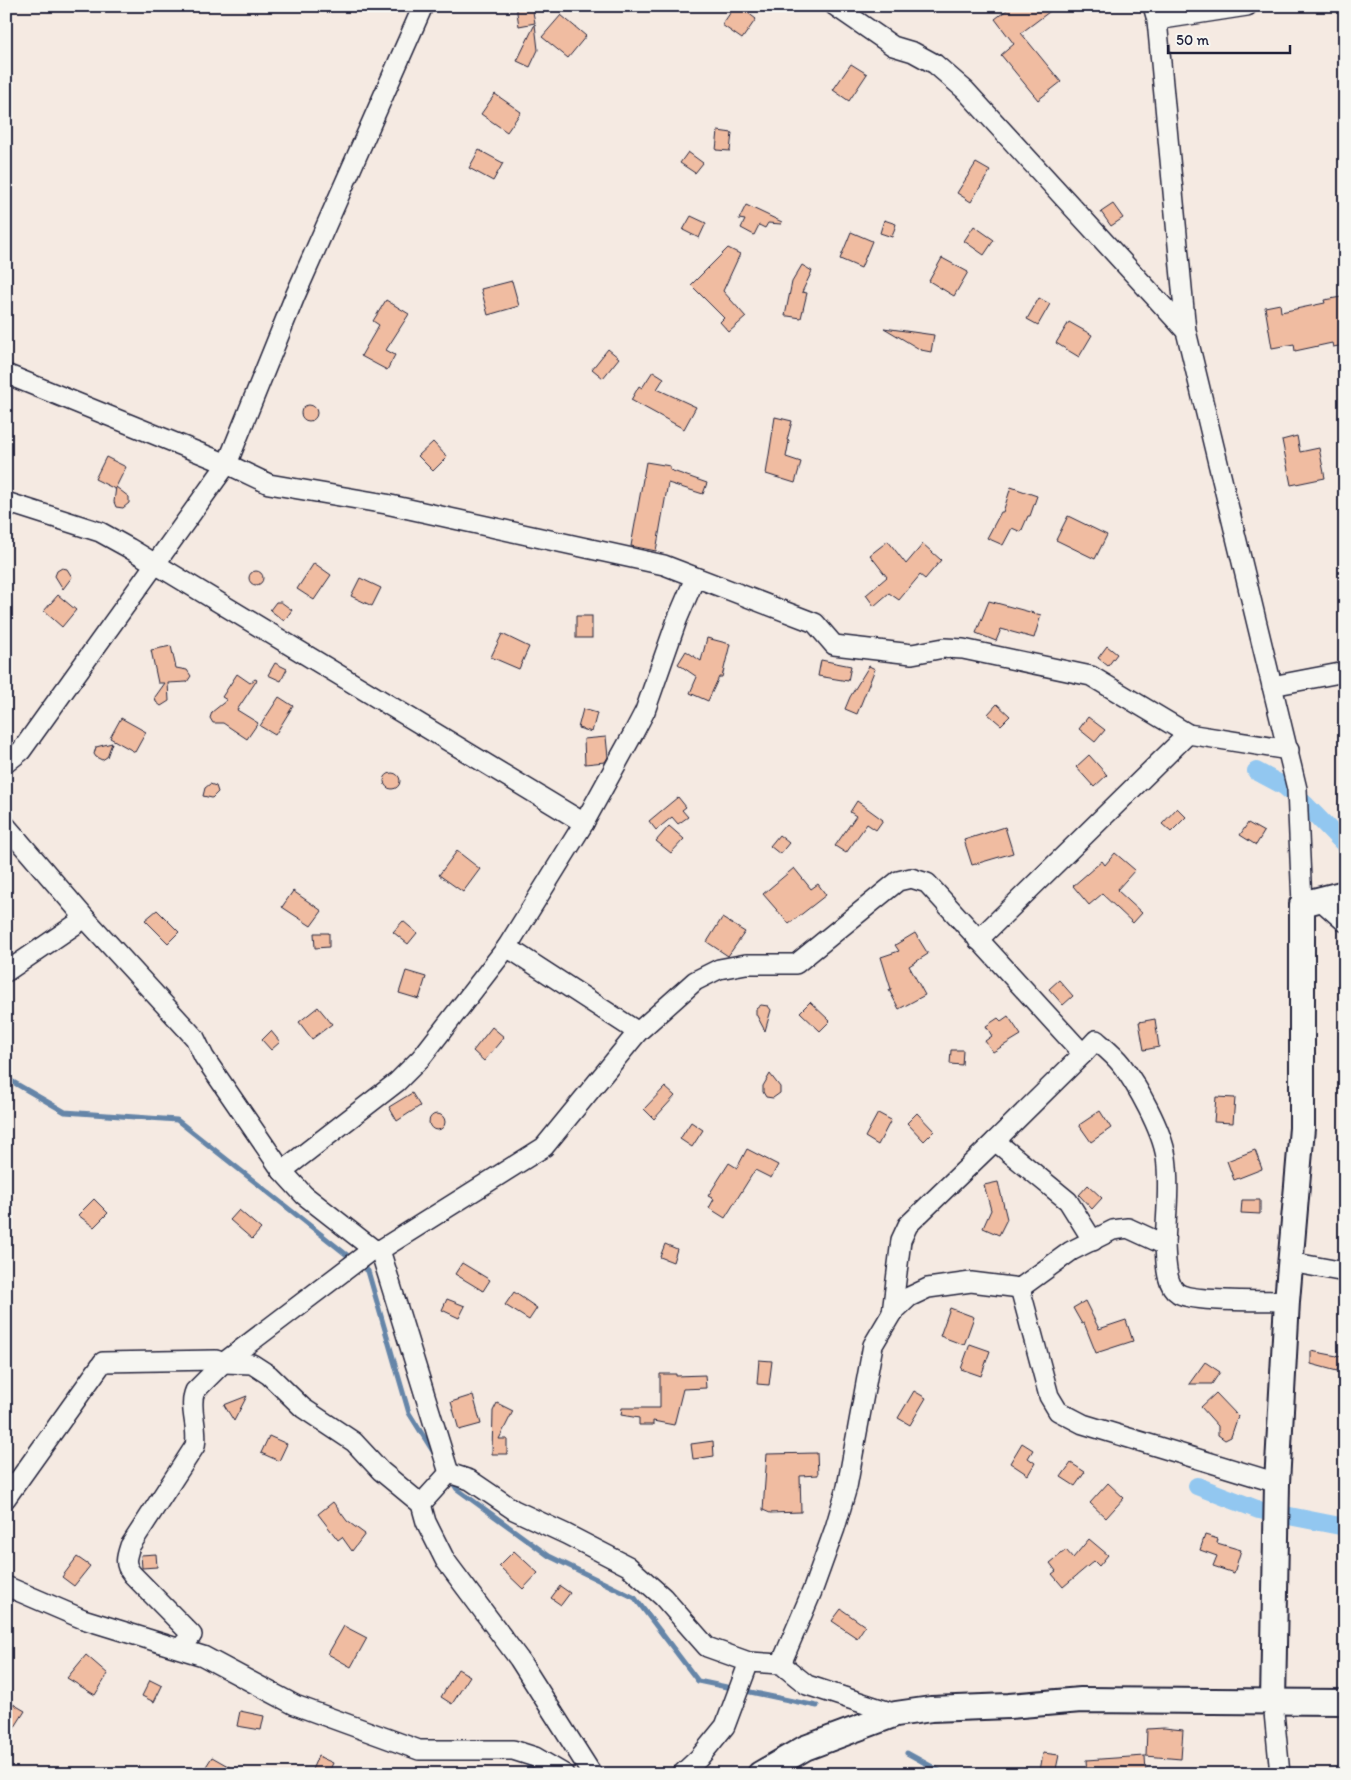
<svg xmlns="http://www.w3.org/2000/svg" width="1351" height="1780" viewBox="0 0 1351 1780" font-family="Itim,sans-serif">
<rect width="100%" height="100%" fill="#f5eae2"/>
<filter id="ink" filterUnits="userSpaceOnUse"><feTurbulence type="fractalNoise" baseFrequency=".02" numOctaves="2"/><feDisplacementMap in="SourceGraphic" scale="10" xChannelSelector="R" yChannelSelector="G"/><feConvolveMatrix kernelMatrix="1 2 1 2 8 2 1 2 1" color-interpolation-filters="sRGB"/></filter>
<g filter="url(#ink)">
<g fill="none" stroke-linecap="round" stroke-linejoin="round">
<g stroke="#6585a8" stroke-width="5">
<path d="M6,1078L65,1112L177,1120L352,1259"/>
<path d="M359,1264L368,1271L409,1413L434,1453"/>
<path d="M451,1480L457,1489L549,1556L635,1598L698,1681L817,1706"/>
<path d="M907,1753L945,1774"/>
</g>
<g stroke="#92c7f0" stroke-width="18">
<path d="M1256,771L1284,786L1305,804L1345,845"/>
<path d="M1197,1486L1259,1510L1345,1527"/>
<path d="M535,1770L539,1774"/>
</g>
</g>
<g fill="#f0bca1" stroke="#22223b">
<path d="M516,6H532L535,23L519,26Z"/>
<path d="M735,6H739L756,19L742,39L722,25Z"/>
<path d="M1012,6H1057L1021,33L1061,82L1038,100L1001,55L1014,44L995,19Z"/>
<path d="M561,15L586,36L568,58L542,37Z"/>
<path d="M535,24L538,50L530,67L517,61Z"/>
<path d="M851,64L867,74L849,101L833,90Z"/>
<path d="M495,94L521,112L507,132L481,114Z"/>
<path d="M718,131L732,133L730,151L716,150Z"/>
<path d="M479,150L503,163L493,181L469,168Z"/>
<path d="M688,152L703,163L695,173L680,163Z"/>
<path d="M976,163L990,171L971,202L957,193Z"/>
<path d="M1113,204L1123,218L1111,226L1101,212Z"/>
<path d="M746,205L782,222L781,224L768,223L765,228L759,225L754,235L741,228L745,220L739,219Z"/>
<path d="M691,216L706,223L699,238L683,230Z"/>
<path d="M884,220L896,224L892,237L880,233Z"/>
<path d="M974,226L994,240L984,255L964,241Z"/>
<path d="M851,232L872,241L861,268L840,259Z"/>
<path d="M728,248L740,254L723,291L746,317L729,332L720,322L724,318L691,285Z"/>
<path d="M942,258L968,272L954,296L929,281Z"/>
<path d="M802,265L812,271L802,292L807,293L801,318L788,316H785L792,282Z"/>
<path d="M512,281L519,306L488,315L481,289Z"/>
<path d="M1341,297L1345,298V345L1333,347L1332,343L1295,351L1294,344L1272,348L1265,307L1280,304L1281,312L1325,303L1324,300Z"/>
<path d="M1039,298L1050,304L1038,325L1027,319Z"/>
<path d="M386,300L409,314L386,350L395,355L387,370L361,356L379,325L373,321Z"/>
<path d="M1069,322L1092,335L1079,357L1056,343Z"/>
<path d="M884,328L934,335L931,352L921,350Z"/>
<path d="M608,349L619,358L603,378L592,369Z"/>
<path d="M653,371L664,378L657,389L696,407L684,429L631,400L639,386L642,388Z"/>
<circle cx="309" cy="413" r="8"/>
<path d="M775,417L792,421L787,440L789,441L786,457L801,462L795,483L766,474Z"/>
<path d="M1297,436L1300,452L1319,448L1325,478L1291,485L1282,440Z"/>
<path d="M433,442L447,457L433,471L418,456Z"/>
<path d="M106,457L126,467L115,489L95,479Z"/>
<path d="M646,462L670,466V470L707,483L703,494L668,483L656,551L631,546Z"/>
<path d="M116,487L129,497V503L123,508L116,507L114,502Z"/>
<path d="M1011,487L1037,496L1030,516H1028L1021,532L1012,528L1003,545L987,538L1001,512H1003Z"/>
<path d="M1068,516L1107,535L1095,559L1056,540Z"/>
<path d="M888,541L906,564L923,544L941,560L925,579L920,575L899,600L889,593L874,606L866,595L887,577L870,555Z"/>
<path d="M314,563L331,575L314,600L297,589Z"/>
<path d="M62,568L67,569L72,577L63,589L55,576L57,571Z"/>
<circle cx="256" cy="578" r="7"/>
<path d="M360,578L381,588L372,606L351,596Z"/>
<path d="M58,595L76,610L62,627L44,611Z"/>
<path d="M989,601L1041,615L1034,638L1001,629L996,641L976,633Z"/>
<path d="M276,602H281L292,610L284,621L270,610Z"/>
<rect x="576" y="616" width="16" height="22"/>
<path d="M502,634L529,647L519,669L491,657Z"/>
<path d="M707,638L730,644L722,677H719L708,701L690,693L697,677L678,664L686,651L701,661Z"/>
<path d="M171,646L176,668L187,670L191,676L187,682L168,683L169,701L161,706L156,702L155,697L165,683H158L151,650Z"/>
<path d="M1107,646L1117,654L1108,666L1098,658Z"/>
<path d="M821,660L851,666L848,681L818,676Z"/>
<path d="M275,663L287,669L281,681L268,675Z"/>
<path d="M869,666L875,669L857,714L845,709L850,697Z"/>
<path d="M237,674L250,683L255,679L257,680L237,710L258,723L247,739L223,723H213L210,718L212,712L227,700L222,697Z"/>
<path d="M279,697L293,706L275,735L260,726Z"/>
<path d="M997,704L1010,716L1001,725L988,714Z"/>
<path d="M583,709L597,713L592,732L578,728Z"/>
<path d="M1088,717L1105,730L1095,742L1079,729Z"/>
<path d="M121,718L146,732L135,752L110,738Z"/>
<path d="M606,737L608,757L605,762L585,764L584,739Z"/>
<path d="M112,743L107,757L102,760L96,757L94,754L96,747Z"/>
<path d="M1089,755L1107,775L1094,787L1076,767Z"/>
<circle cx="392" cy="781" r="8"/>
<path d="M210,784L216,786L218,792L212,798L203,796L205,788Z"/>
<path d="M678,797L686,807L682,810L688,817L678,824L672,817L656,830L649,821Z"/>
<path d="M857,801L883,820L876,830L867,824L846,853L835,846L856,816L850,812Z"/>
<path d="M1177,808L1186,817L1171,832L1162,824Z"/>
<path d="M1248,823L1264,832L1256,845L1240,835Z"/>
<path d="M669,826L684,839L671,853L656,841Z"/>
<path d="M1005,827L1013,853L972,865L964,840Z"/>
<path d="M779,835L789,843L780,854L770,846Z"/>
<path d="M457,851L480,869L463,892L439,875Z"/>
<path d="M1115,853L1135,870L1117,890L1142,913L1133,923L1102,894L1089,905L1073,886L1102,861L1105,865Z"/>
<path d="M794,868L811,889L818,884L826,895L789,924L763,894Z"/>
<path d="M293,891L322,911L311,926L282,907Z"/>
<path d="M157,910L179,932L168,943L145,920Z"/>
<path d="M722,918L745,932L728,956L707,942Z"/>
<path d="M403,921L417,933L408,944L393,932Z"/>
<path d="M314,933H329V947L315,948Z"/>
<path d="M915,933L928,954L909,966L925,995L899,1009L889,990L891,989L881,957L899,951L895,945Z"/>
<path d="M406,971L426,977L419,999L399,993Z"/>
<path d="M1059,980L1073,996L1063,1005L1049,989Z"/>
<path d="M810,1002L830,1021L820,1031L800,1012Z"/>
<path d="M761,1005L768,1006L771,1010L765,1031L756,1014V1009Z"/>
<path d="M318,1007L332,1024L312,1039L299,1022Z"/>
<path d="M1008,1016L1021,1035L993,1052L985,1041L992,1036L986,1026L998,1018L1001,1021Z"/>
<path d="M1155,1019L1159,1047L1144,1050L1139,1022Z"/>
<path d="M492,1027L504,1037L484,1061L473,1051Z"/>
<path d="M271,1031L280,1042L271,1050L262,1040Z"/>
<path d="M951,1050H963L962,1065L950,1064Z"/>
<path d="M770,1074L780,1087V1093L773,1098L766,1097L763,1092V1086Z"/>
<path d="M665,1087L675,1096L654,1119L644,1109Z"/>
<path d="M412,1093L420,1106L397,1121L389,1107Z"/>
<path d="M1216,1097L1235,1098L1233,1123L1214,1122Z"/>
<path d="M1100,1111L1111,1128L1091,1142L1079,1125Z"/>
<path d="M878,1113L891,1120L878,1145L865,1137Z"/>
<path d="M917,1113L934,1131L924,1141L907,1123Z"/>
<circle cx="437" cy="1122" r="8"/>
<path d="M691,1122L703,1130L692,1147L680,1139Z"/>
<path d="M747,1149L778,1165L771,1178L755,1170L725,1218L709,1208L714,1199L708,1196L729,1163L737,1168Z"/>
<path d="M1255,1150L1262,1169L1234,1180L1227,1161Z"/>
<path d="M998,1182L1007,1219L999,1235L983,1228L991,1210L984,1185Z"/>
<path d="M1088,1185L1102,1198L1092,1209L1079,1195Z"/>
<path d="M94,1199L108,1213L94,1227L78,1215Z"/>
<path d="M1242,1200H1260V1214L1241,1213Z"/>
<path d="M239,1210L261,1229L252,1239L230,1220Z"/>
<path d="M665,1244L677,1249L673,1262L660,1257Z"/>
<path d="M462,1263L490,1280L483,1291L455,1274Z"/>
<path d="M514,1292L537,1308L529,1320L505,1305Z"/>
<path d="M447,1299L465,1306L459,1318L442,1310Z"/>
<path d="M1085,1301L1099,1329L1126,1320L1133,1341L1096,1353L1084,1323L1082,1324L1073,1308Z"/>
<path d="M950,1308L974,1317L964,1345L940,1336Z"/>
<path d="M970,1344L990,1351L981,1376L961,1369Z"/>
<path d="M1311,1351L1342,1357L1337,1371L1311,1364Z"/>
<path d="M759,1360L772,1361L769,1385L757,1384Z"/>
<path d="M1205,1362L1220,1372L1212,1384H1189Z"/>
<path d="M660,1374H676V1376L705,1375L706,1388L683,1389L674,1425L653,1421V1425H639V1418L621,1415L622,1408H660Z"/>
<path d="M914,1391L926,1398L910,1425L898,1418Z"/>
<path d="M1216,1393L1238,1416L1231,1437L1225,1440L1218,1435V1426L1201,1407Z"/>
<path d="M473,1395L481,1424L459,1430L451,1402Z"/>
<path d="M247,1396L234,1421L224,1405Z"/>
<path d="M497,1403L513,1411L499,1439H507V1454H492L493,1411Z"/>
<path d="M269,1436L287,1444L279,1461L261,1453Z"/>
<path d="M713,1441L714,1456L693,1459L691,1444Z"/>
<path d="M1022,1443L1033,1450L1028,1458L1035,1463L1028,1475L1010,1463Z"/>
<path d="M817,1453L818,1475L800,1476L801,1512L770,1513L763,1510L767,1454Z"/>
<path d="M1071,1463L1085,1472L1075,1486L1061,1477Z"/>
<path d="M1108,1483L1124,1498L1106,1518L1090,1503Z"/>
<path d="M333,1502L347,1521L365,1534L352,1551L342,1537L338,1540L318,1514Z"/>
<path d="M1205,1535L1218,1539L1217,1543L1241,1550L1234,1573L1213,1566L1217,1556L1200,1550Z"/>
<path d="M1089,1539L1108,1555L1099,1566L1094,1561L1063,1587L1052,1574L1056,1571L1050,1563L1066,1550L1073,1558Z"/>
<path d="M514,1551L538,1573L523,1589L499,1566Z"/>
<path d="M156,1554L157,1567L142,1568L141,1555Z"/>
<path d="M77,1557L90,1566L74,1586L62,1577Z"/>
<path d="M560,1586L570,1593L561,1605L551,1598Z"/>
<path d="M841,1609L865,1626L857,1638L832,1621Z"/>
<path d="M344,1626L367,1638L351,1667L328,1654Z"/>
<path d="M86,1655L108,1674L95,1695L67,1678Z"/>
<path d="M458,1669L470,1676L452,1704L441,1697Z"/>
<path d="M150,1680L162,1686L154,1702L142,1696Z"/>
<path d="M13,1704L25,1711L6,1741V1715Z"/>
<path d="M240,1711L264,1716L261,1730L237,1726Z"/>
<path d="M1164,1728L1183,1730L1181,1759L1146,1756L1147,1729Z"/>
<path d="M1043,1753L1059,1755L1055,1774L1040,1771Z"/>
<path d="M318,1756L333,1763L328,1774H310Z"/>
<path d="M1145,1756L1146,1774H1087L1086,1760Z"/>
<path d="M212,1757L242,1774H215L205,1768Z"/>
</g>
<g fill="none" stroke-linecap="round" stroke-linejoin="round">
<g stroke="#22223b" stroke-width="22">
<g id="minor">
<path d="M835,6L893,46L913,52L935,64L965,90L1186,331"/>
<path d="M1153,6L1157,20L1186,331L1297,789L1302,904"/>
<path d="M1157,20L1247,6"/>
<path d="M6,374L227,464L269,484L386,504L664,565L815,623L834,645L912,654L944,648L963,649L1091,676L1188,734L1289,750"/>
<path d="M6,502L100,532L129,548L584,823"/>
<path d="M1272,686L1345,672"/>
<path d="M6,763L21,751L227,464L295,296L423,6"/>
<path d="M6,826L85,918L195,1038L204,1057L282,1171L304,1195L373,1249L380,1250L449,1473"/>
<path d="M1319,899L1345,922"/>
<path d="M978,940L1188,734"/>
<path d="M6,972L85,918"/>
<path d="M638,1032L695,981L719,969L746,964H796L898,881L911,878L927,883L1083,1054L995,1141L1068,1201L1093,1241"/>
<path d="M1083,1054L1096,1040C1104,1047 1114,1055 1121,1064C1137,1085 1162,1130 1166,1157C1170,1186 1166,1216 1165,1245"/>
<path d="M282,1171L397,1082L421,1058L507,947"/>
<path d="M380,1250L544,1147L638,1032L507,947L584,823L633,734L645,711L677,620L695,578"/>
<path d="M1290,1262L1345,1272"/>
<path d="M1020,1288L1049,1396L1058,1411L1083,1424L1277,1483"/>
<path d="M892,1313L901,1240L908,1225L995,1141"/>
<path d="M449,1473L470,1480L514,1510L566,1534L628,1566L663,1597L707,1647L749,1662L781,1664L807,1685L896,1714"/>
<path d="M6,1498L103,1362L216,1360L223,1363L252,1364L269,1375L303,1408L354,1442L381,1471L421,1504L426,1522L445,1560L519,1659L592,1774"/>
<path d="M421,1504L449,1473"/>
<path d="M6,1586L83,1619L203,1656L295,1705L419,1750H513L535,1757L564,1774"/>
<path d="M181,1647L192,1635L132,1574C124,1564 126,1558 130,1546L195,1446C199,1428 188,1407 195,1391L223,1363L373,1249"/>
<path d="M781,1664L813,1589L835,1528L847,1487L873,1345L892,1313L909,1297L928,1288L971,1282L1020,1288L1071,1251L1113,1230L1128,1228L1165,1245C1166,1259 1165,1285 1178,1293C1192,1303 1266,1300 1287,1301"/>
<path d="M1273,1702L1280,1774"/>
<path d="M682,1774L699,1758L725,1726L749,1662"/>
</g>
</g>
<g stroke="#22223b" stroke-width="28">
<g id="tertiary">
<path d="M1273,1702L1277,1483L1287,1301L1302,1128V904L1345,893"/>
<path d="M760,1774L805,1748L896,1714L931,1709L1009,1706L1081,1700L1345,1702"/>
</g>
</g>
<use href="#minor" stroke="#f6f6f2" stroke-width="19"/>
<use href="#tertiary" stroke="#f6f6f2" stroke-width="24"/>
</g>
</g>
<rect width="1351" height="1780" fill="none" stroke="#f6f6f2" stroke-width="25"/>
<rect x="12" y="12" width="1326" height="1755" fill="none" stroke="#22223b" stroke-width="2" filter="url(#ink)"/>
<path d="M1168 45v8h122v-8" fill="none" stroke="#22223b" stroke-width="2.5"/>
<text x="1176" y="45" font-size="15" fill="#22223b" stroke="#f6f6f2" stroke-width="4" paint-order="stroke">50 m</text>
</svg>
